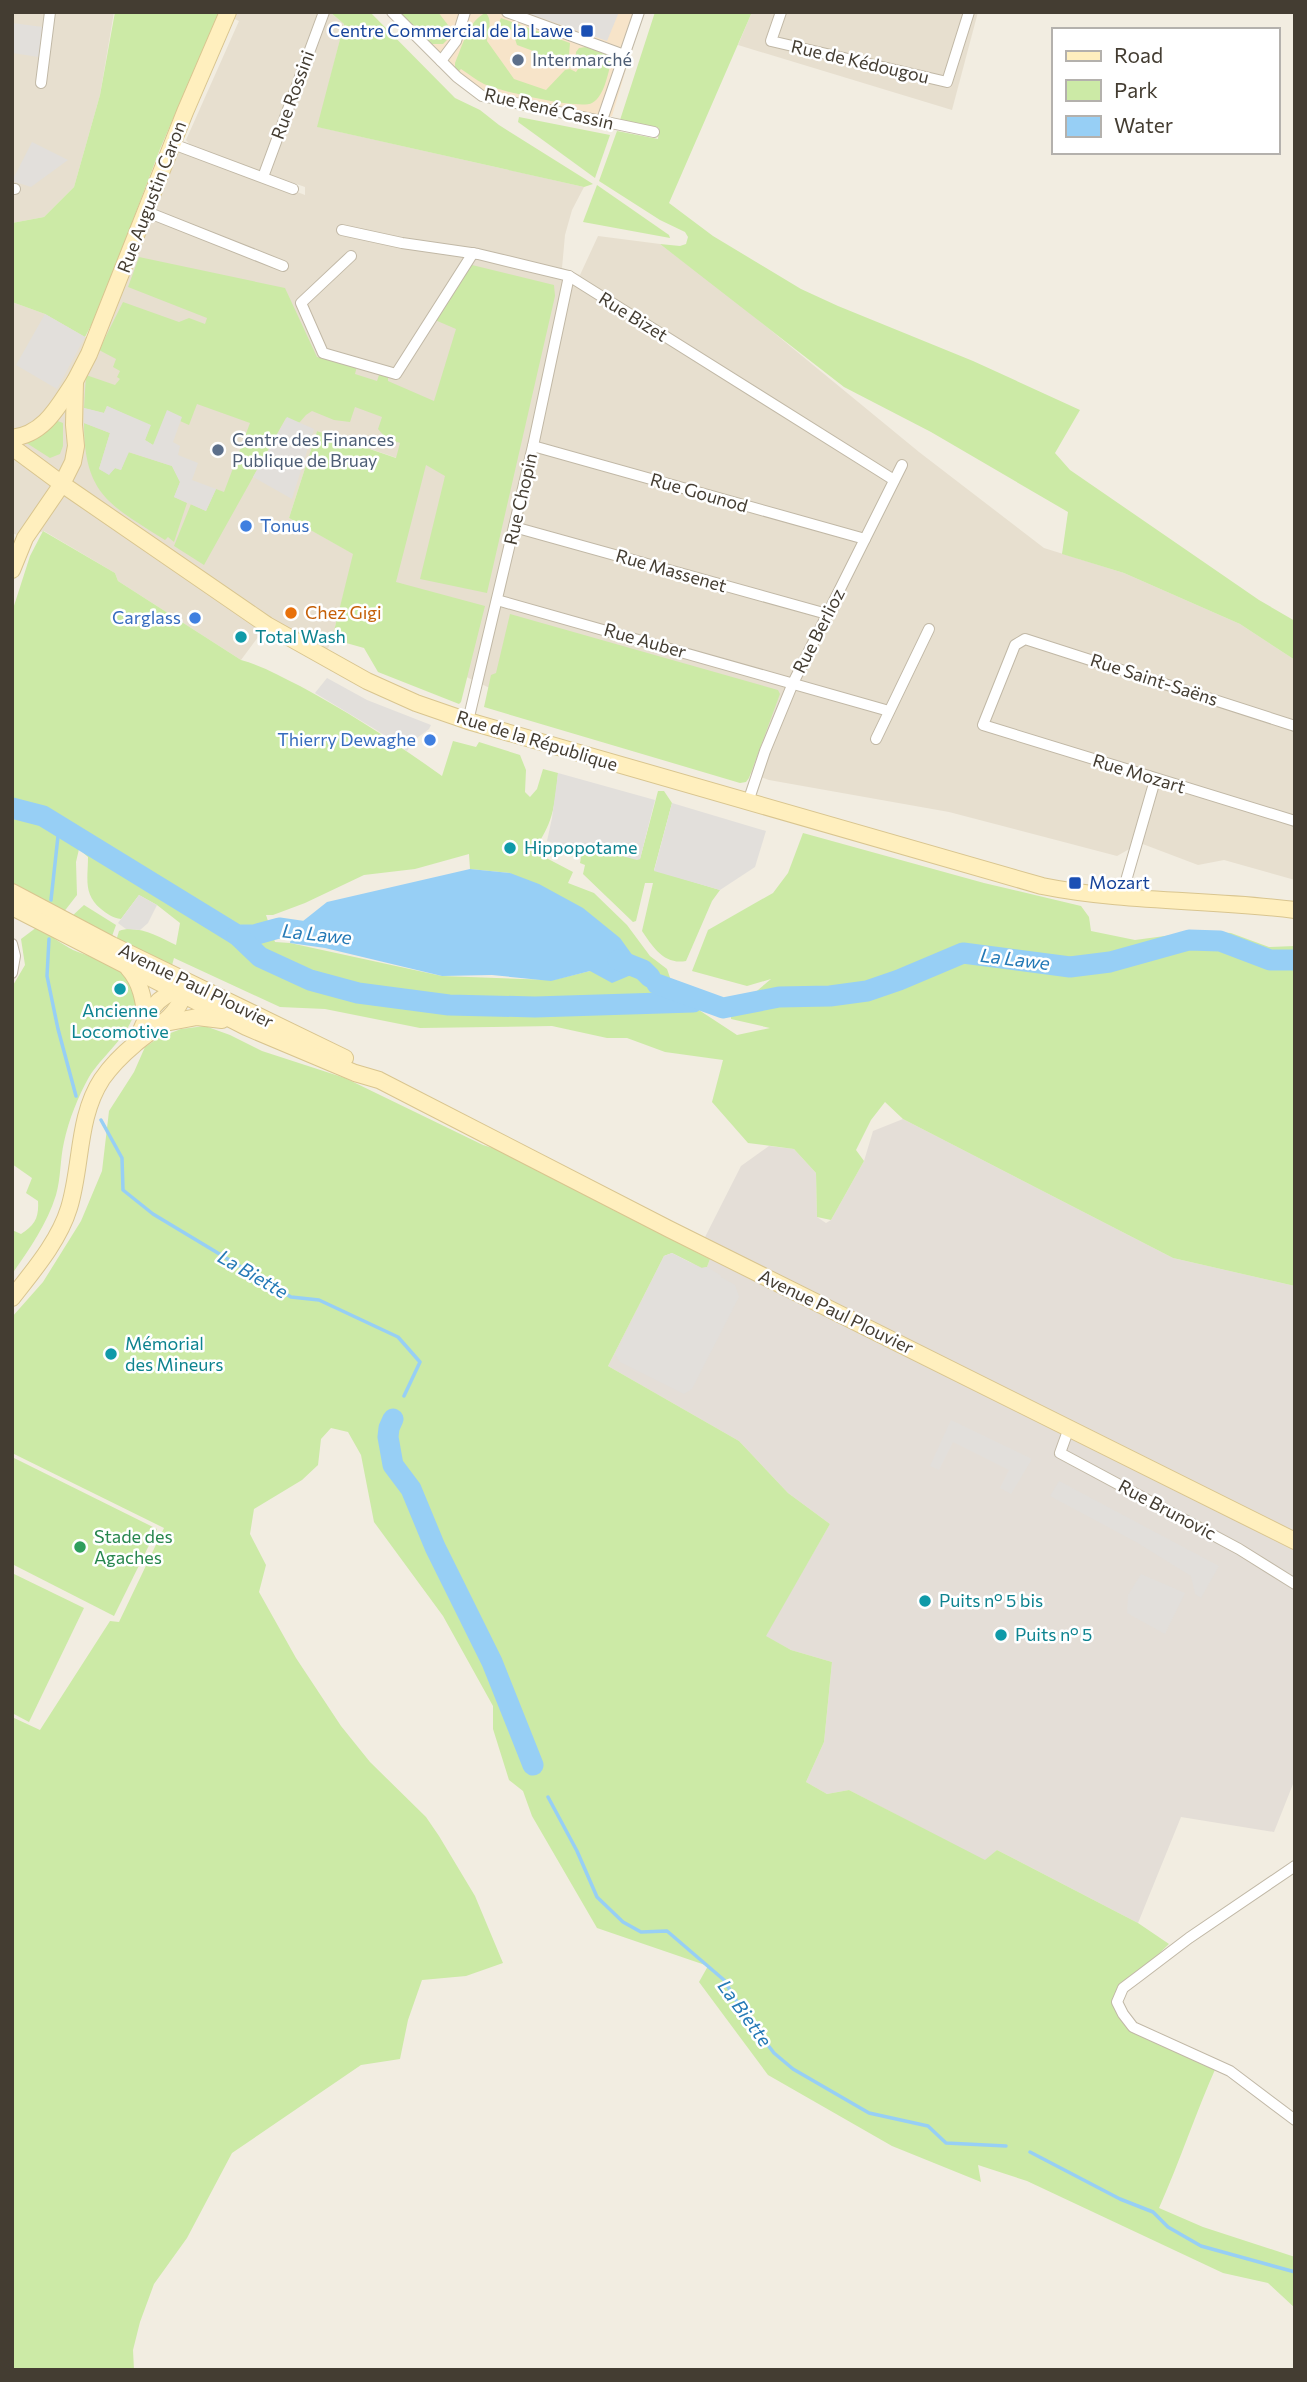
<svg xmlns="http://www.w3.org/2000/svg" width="1307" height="2382" viewBox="0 0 1307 2382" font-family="Commissioner,sans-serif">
<rect width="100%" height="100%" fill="#f2ede1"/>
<g fill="#e7dfcf">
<path d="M12,12H114L100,95L74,187L44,217L12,223Z"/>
<path d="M220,12H330L344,24L318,127L584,187L572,210L565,235L562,268L580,275L598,236L660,244L734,300L919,452L1044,548L1124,573L1240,624L1295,660V880L1224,860L1198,865L1140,843L1117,856L949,812L769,780L721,763L511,698L409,650L379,643L397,458L317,431L289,518L354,554L332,639L324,658L267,625L241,660L118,581L115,573L44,531L25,538L12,533V302L45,314L94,342L173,144L305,195V187L192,147L186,140L239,21Z"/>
<path d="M752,12H978L952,110L738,45Z"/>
</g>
<path fill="#f7e4c9" d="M392,12H643L612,116L602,120L489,99Z"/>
<path fill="#e4ded7" d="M903,1119L1173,1258L1295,1286V1779L1274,1832L1181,1817L1138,1923L997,1850L985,1861L849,1790L827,1794L806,1782L824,1742L832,1662L791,1650L765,1636L830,1524L788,1493L739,1441L608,1366L664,1256L707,1267L710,1259L716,1253L701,1245L741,1166L769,1146L794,1149L816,1173L817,1217L826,1223L831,1220L864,1161L873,1131Z"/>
<g fill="#cceaa6" fill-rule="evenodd">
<path d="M115,12H219L160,149L98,312L85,337L45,314L12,302V223L44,217L74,187L100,95Z"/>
<path d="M330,12H370L455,98L480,110L499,125L593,184L584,187L317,127L344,24Z"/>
<path d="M398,12H438L451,29V36L443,44H431Z"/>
<path d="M655,12H752L669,203L713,236L801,289L838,306L973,361L1080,410L1055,453L1070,470L1259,600L1295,621V660L1240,624L1124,573L1062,554L1068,512L931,432L844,387L660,244L680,246L686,244L688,237L685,232L660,220L599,181L617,131L658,139L659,128L620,120Z"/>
<path d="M486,13C493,21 488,32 487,41L514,79L546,90L565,70L570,69L576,72L582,63L576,57V52L579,48L586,47L610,56L612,59C608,72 605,96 592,103C579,110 499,91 484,84C476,80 469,74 461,69L459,71L455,67V63C462,47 469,19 486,13Z"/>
<path d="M501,18L570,43L569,55L556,67L542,63L536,52L517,45L512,30L498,25Z"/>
<path d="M519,117L610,135L595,178L518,122Z"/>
<path d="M597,185L669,235L670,238L583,222Z"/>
<path d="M139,257L285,288L317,357L357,366L355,374L377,381L380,372L388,374V381L434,401L456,329L435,320L472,265L554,285L555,296L487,593L420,579L445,476L426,465L396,582L485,606L461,702L459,704L378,672L364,648L332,639L353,554L289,518L317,431L396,458L400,443L386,438L378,429L382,417L355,407L350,422L334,420L312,411L306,415L299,423L286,418L204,565L174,546L191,504L206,511L216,489L224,492L250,423L197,404L189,425L180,421L181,417L153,445L145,440L150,426L107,406L104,413L84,408L86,375L115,385L120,379L117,377L120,371L113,367L116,359L99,350L123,302L179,322L189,318L205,324L207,318L128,287Z"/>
<path d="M55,420L63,423V446L60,454L50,458L25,442Z"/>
<path d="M84,423L110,433L99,469L109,474L115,468L121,470L128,452L172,466L180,482L174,497L187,503L174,542L168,537L165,540C110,505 84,495 84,423Z"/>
<path d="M43,531L115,573L118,581L241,660C263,666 280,676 300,686C350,713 396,743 442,776L453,741L476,747L479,742L520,755L526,770L525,792L530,797L537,789L543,769L558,773C555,806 553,824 533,851L573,872L568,883L594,893L627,925L650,956L667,969L676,995L737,1035L770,1028L731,1019V999L746,1000L771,979L747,986L692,971L708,930L773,893L788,873L803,833L984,883L1081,906L1089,917L1091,931L1135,940L1202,931L1231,933L1269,947L1295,946V1286L1173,1258L903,1119L885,1102L871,1120L856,1150L864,1161L831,1220L817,1217L816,1173L794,1149L748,1143L712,1102L723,1060L665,1052L627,1038H607L552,1026L420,1028L325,1009L280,1007L174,958L171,969L116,941L119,931C137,924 159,937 176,945L180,923L157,905L139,895L121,919C113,918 107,914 101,909C83,894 88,879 88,857L79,849L76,862L77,895L63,913L19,889L12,884V612L30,556ZM469,854L470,869L510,873L590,971L553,980L442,976L290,943L275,942L266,915H273L305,903L364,875L415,869Z"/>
<path d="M510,614L778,690L780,694L749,778L746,782L740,783L484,707L491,675L496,673Z"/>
<path d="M658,791H664L672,803L654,870L720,890L712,901L686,961C664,965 653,947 642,931L653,883H645L636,921L633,922L583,874L585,865L580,863L582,851L586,848L640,859Z"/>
<path d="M84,905L116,925L111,939L71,917Z"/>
<path d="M37,927C49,934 61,944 73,950C93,958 121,964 131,985C149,1023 106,1049 89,1077C78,1097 69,1119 64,1142C60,1159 61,1178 56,1195C47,1224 29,1250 12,1274V1230L21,1234C35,1225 39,1218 38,1201L26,1193L32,1178L12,1164V987L25,965L21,939Z"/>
<path d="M205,1026L230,1035L262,1051L345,1078L483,1145L505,1152L710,1259L707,1267L702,1268L672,1253L664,1256L608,1366L739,1441L788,1493L830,1524L766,1636L791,1650L832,1662L824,1742L806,1782L827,1794L849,1790L985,1860L997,1850L1138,1923L1169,1944L1123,1988L1117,2002L1133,2027L1217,2065C1196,2112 1180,2161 1159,2208L1203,2227L1295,2257V2308L1268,2283L1223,2273L1027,2181L978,2165L981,2182L892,2146L768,2075L699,1982L708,1966L597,1928L532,1816L523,1791L509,1780L493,1729V1706L443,1616L374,1522L361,1455L348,1432L331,1428L321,1439L318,1465L302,1480L254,1509L250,1534L266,1565L259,1592L296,1658L341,1726L370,1762L426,1817L439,1836L475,1896L503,1963L466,1976L422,1980L408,2020L400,2059L361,2065L232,2153L187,2238L154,2284L140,2322L133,2350L134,2370H12V1717L40,1730L110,1621L119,1622L164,1528L12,1453V1317L43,1282L81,1221L102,1171L109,1111L134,1072L145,1047L160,1037L181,1029Z"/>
<path d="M12,1457L157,1529L114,1616L12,1564Z"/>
<path d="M12,1573L84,1608L29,1722L12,1713Z"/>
</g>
<g fill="#e2dfdb">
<path d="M524,12H619L607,41Z"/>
<path d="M12,23L43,27L39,57L12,53Z"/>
<path d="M32,142L68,160L31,187L12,181Z"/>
<path d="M45,314L85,337L57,389L16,365Z"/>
<path d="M107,406L151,425L145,440L153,445L167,410L182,417L173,442L180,446L178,455L198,463L192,480L216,489L206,511L174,497L180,482L172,466L129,452L121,470L115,468L109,475L99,469L110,433L84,423V408L104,413Z"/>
<path d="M287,417L314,429L292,499L253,477Z"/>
<path d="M327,678L367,700L431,725L429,729L413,741L407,751L378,731L315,693Z"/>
<path d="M558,773L655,800L640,859L637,860L592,848L582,851L547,841L552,818Z"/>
<path d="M672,803L766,831L755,867L720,890L654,871Z"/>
<path d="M139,895L157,905L148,923L140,930L126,929L118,923Z"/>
<path d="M672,1253L701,1268L707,1267L720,1275L721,1277L735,1285L739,1297L692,1389L684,1394L620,1362L615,1355L664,1256Z"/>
<path d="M951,1420L1032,1459L1011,1494L1000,1488L1009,1470L953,1442L939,1470L930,1466Z"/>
<path d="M1059,1481L1219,1566L1201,1598L1195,1594L1191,1576L1136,1542L1050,1496Z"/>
<path d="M1141,1574L1185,1593L1165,1634L1127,1613L1128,1595Z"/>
</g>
<path fill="#97cff5" d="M470,869L510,873L539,884L583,908L620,938L643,970L612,983L590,971L551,981L492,975L442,976L325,948L290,943L293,929L327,902Z"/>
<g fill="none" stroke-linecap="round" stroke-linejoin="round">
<g stroke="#97cff5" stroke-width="3.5">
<path d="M51,900L59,827"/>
<path d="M49,939L47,976L58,1029L76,1096"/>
<path d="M101,1120L122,1158L123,1190L153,1214L291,1297L319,1300L398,1337L420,1362L404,1396"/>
<path d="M548,1797L577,1851L597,1897L623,1922L641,1932L667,1931L724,1980L745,2015L774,2053L793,2069L869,2113L928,2126L946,2143L1006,2146"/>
<path d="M1030,2152L1120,2199L1153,2212L1168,2227L1201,2246L1295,2272"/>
</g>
<g stroke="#97cff5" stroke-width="21">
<path d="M12,808L43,816L237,935H254L279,928L320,934"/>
<path d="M237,935L260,957L310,980L358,993L449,1005L535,1007L693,1002"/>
<path d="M618,960L643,970L650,977"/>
<path d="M657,984L723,1008L779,997L830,996L867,991L899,980L963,953L1070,967L1110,962L1189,940L1220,941L1270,960H1295"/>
<path d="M393,1419L389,1428L388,1437L393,1465L411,1489L435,1547L492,1662L533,1765"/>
</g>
<g stroke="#c1b8a6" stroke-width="12">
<g id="street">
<path d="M392,12L457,77L482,96L654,132"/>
<path d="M507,12L624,55"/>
<path d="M781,12L771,41L947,82L969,12"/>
<path d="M441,61L456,41L465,12"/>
<path d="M41,83L50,12"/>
<path d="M602,120L639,12"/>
<path d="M173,144L293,189"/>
<path d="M263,177L324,12"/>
<path d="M12,189H15"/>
<path d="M147,212L283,266"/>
<path d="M342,230L402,243L478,254L569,276L894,480"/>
<path d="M351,256L301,303L323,353L396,374L473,253"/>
<path d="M533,446L865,539"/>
<path d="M514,527L827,614"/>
<path d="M497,600L889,711"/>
<path d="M468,721L533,446L569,276"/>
<path d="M1295,726L1025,639L1015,645L983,725L1295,821"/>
<path d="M876,739L929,629"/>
<path d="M748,802L765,751L793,683L902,465"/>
<path d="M1121,898L1155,780"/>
<path d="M12,944L15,956L12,973"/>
<path d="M1069,1428L1060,1453L1239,1549L1295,1584"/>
<path d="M1295,1866L1189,1938L1139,1976L1123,1988L1117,2002L1123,2014L1133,2027L1230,2071L1295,2120"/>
</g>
</g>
<g stroke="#d9c58f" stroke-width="18">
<g id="secondary">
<path d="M12,438C45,434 58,406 75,381"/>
<path d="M12,447L62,484L267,625L367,681L416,703L468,721L1042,886C1126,903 1211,899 1295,910"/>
<path d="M12,570L25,538L62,484L73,462L76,446L74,425L75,381L89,354L185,112L228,12"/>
<path d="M12,892L112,945L345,1058"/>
<path d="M12,907L246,1027L355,1073L379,1080L669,1229L1295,1541"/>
<path d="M128,968C141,982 144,1001 146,1020"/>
<path d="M165,1023L197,1017L222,1020"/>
<path d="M136,1042C147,1017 152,997 180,990"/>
<path d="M12,1298C33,1271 59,1241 69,1208C82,1166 77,1117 102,1079C111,1066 123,1054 135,1044C152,1029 175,1019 183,996L180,987"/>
</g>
</g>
<use href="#street" stroke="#fff" stroke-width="10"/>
<use href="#secondary" stroke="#ffefbe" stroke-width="16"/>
</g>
<g fill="#1a4fb4" stroke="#fff" stroke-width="2.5">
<rect x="580" y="24" width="14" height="14" rx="3.5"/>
<rect x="1068" y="876" width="14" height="14" rx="3.5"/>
</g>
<g fill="#5c6f8a" stroke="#fff" stroke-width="2.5">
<circle cx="518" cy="60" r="7"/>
<circle cx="218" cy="450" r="7"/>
</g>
<g fill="#3f7fe0" stroke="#fff" stroke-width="2.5">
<circle cx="246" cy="526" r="7"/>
<circle cx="195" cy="618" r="7"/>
<circle cx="430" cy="740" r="7"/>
</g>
<circle fill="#e8710a" stroke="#fff" stroke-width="2.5" cx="291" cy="613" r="7"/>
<g fill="#0f9aa8" stroke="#fff" stroke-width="2.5">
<circle cx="241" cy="637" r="7"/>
<circle cx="510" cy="848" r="7"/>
<circle cx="120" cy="989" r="7"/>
<circle cx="111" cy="1354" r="7"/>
<circle cx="925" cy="1601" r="7"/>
<circle cx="1001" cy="1635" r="7"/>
</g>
<circle fill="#2e9e5b" stroke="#fff" stroke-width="2.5" cx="80" cy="1547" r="7"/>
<g text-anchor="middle" stroke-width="5" stroke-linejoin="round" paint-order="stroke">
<g font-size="18" fill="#164399" stroke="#fff" text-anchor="end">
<text x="573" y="37">Centre Commercial de la Lawe</text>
<text x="1089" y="889" text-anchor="start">Mozart</text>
</g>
<g font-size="18" fill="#4e5e75" stroke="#fff" text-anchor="start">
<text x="532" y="66">Intermarché</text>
<text x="232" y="446">Centre des Finances<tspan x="232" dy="21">Publique de Bruay</tspan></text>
</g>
<g font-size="18" fill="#443d32" stroke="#fff">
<text transform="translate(860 62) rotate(13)" y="6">Rue de Kédougou</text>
<text transform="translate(293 95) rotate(-70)" y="6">Rue Rossini</text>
<text transform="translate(549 109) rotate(13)" y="6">Rue René Cassin</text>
<text transform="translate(152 197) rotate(-69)" y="6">Rue Augustin Caron</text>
<text transform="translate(633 317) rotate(32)" y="6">Rue Bizet</text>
<text transform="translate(699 493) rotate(16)" y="6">Rue Gounod</text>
<text transform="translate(521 499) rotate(-77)" y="6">Rue Chopin</text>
<text transform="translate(671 571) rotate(16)" y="6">Rue Massenet</text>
<text transform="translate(819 631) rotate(-63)" y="6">Rue Berlioz</text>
<text transform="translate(645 641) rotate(16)" y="6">Rue Auber</text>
<text transform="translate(1154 680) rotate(18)" y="6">Rue Saint-Saëns</text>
<text transform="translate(537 741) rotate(17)" y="6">Rue de la République</text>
<text transform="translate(1139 774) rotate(17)" y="6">Rue Mozart</text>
<text transform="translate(196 986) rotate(26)" y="6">Avenue Paul Plouvier</text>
<text transform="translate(836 1312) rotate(26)" y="6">Avenue Paul Plouvier</text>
<text transform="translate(1167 1510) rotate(28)" y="6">Rue Brunovic</text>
</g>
<g font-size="18" fill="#366cbe" stroke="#fff" text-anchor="end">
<text x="260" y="532" text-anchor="start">Tonus</text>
<text x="181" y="624">Carglass</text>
<text x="416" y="746">Thierry Dewaghe</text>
</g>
<g font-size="18" fill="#c56008" stroke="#fff" text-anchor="start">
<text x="305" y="619">Chez Gigi</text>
</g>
<g font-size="18" fill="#0d838f" stroke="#fff" text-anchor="start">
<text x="255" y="643">Total Wash</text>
<text x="524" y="854">Hippopotame</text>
<text x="120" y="1017" text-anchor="middle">Ancienne<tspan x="120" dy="21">Locomotive</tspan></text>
<text x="125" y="1350">Mémorial<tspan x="125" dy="21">des Mineurs</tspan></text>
<text x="939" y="1607">Puits n° 5 bis</text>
<text x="1015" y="1641">Puits n° 5</text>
</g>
<g font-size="18" fill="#27864d" stroke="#fff" text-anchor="start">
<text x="94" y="1543">Stade des<tspan x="94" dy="21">Agaches</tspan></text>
</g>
<g font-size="19" font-style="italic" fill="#2479b6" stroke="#fff">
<text transform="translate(317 934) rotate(6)" y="7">La Lawe</text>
<text transform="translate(1015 959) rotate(7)" y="7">La Lawe</text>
<text transform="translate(253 1274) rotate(30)" y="7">La Biette</text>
<text transform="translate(745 2013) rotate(54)" y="7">La Biette</text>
</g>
</g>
<rect width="1307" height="2382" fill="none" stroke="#443d32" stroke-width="28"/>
<rect x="1052" y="28" width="228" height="126" fill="#ffffff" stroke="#b4b1ad" stroke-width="2"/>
<rect x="1066" y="51" width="35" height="10" fill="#ffefbe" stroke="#b4b1ad" stroke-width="2"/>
<text x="1114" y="63" font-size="21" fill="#443d32">Road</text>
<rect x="1066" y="80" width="35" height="21" fill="#cceaa6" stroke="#b4b1ad" stroke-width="2"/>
<text x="1114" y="98" font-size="21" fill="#443d32">Park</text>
<rect x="1066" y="116" width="35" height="21" fill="#97cff5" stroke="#b4b1ad" stroke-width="2"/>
<text x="1114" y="133" font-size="21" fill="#443d32">Water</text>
</svg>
